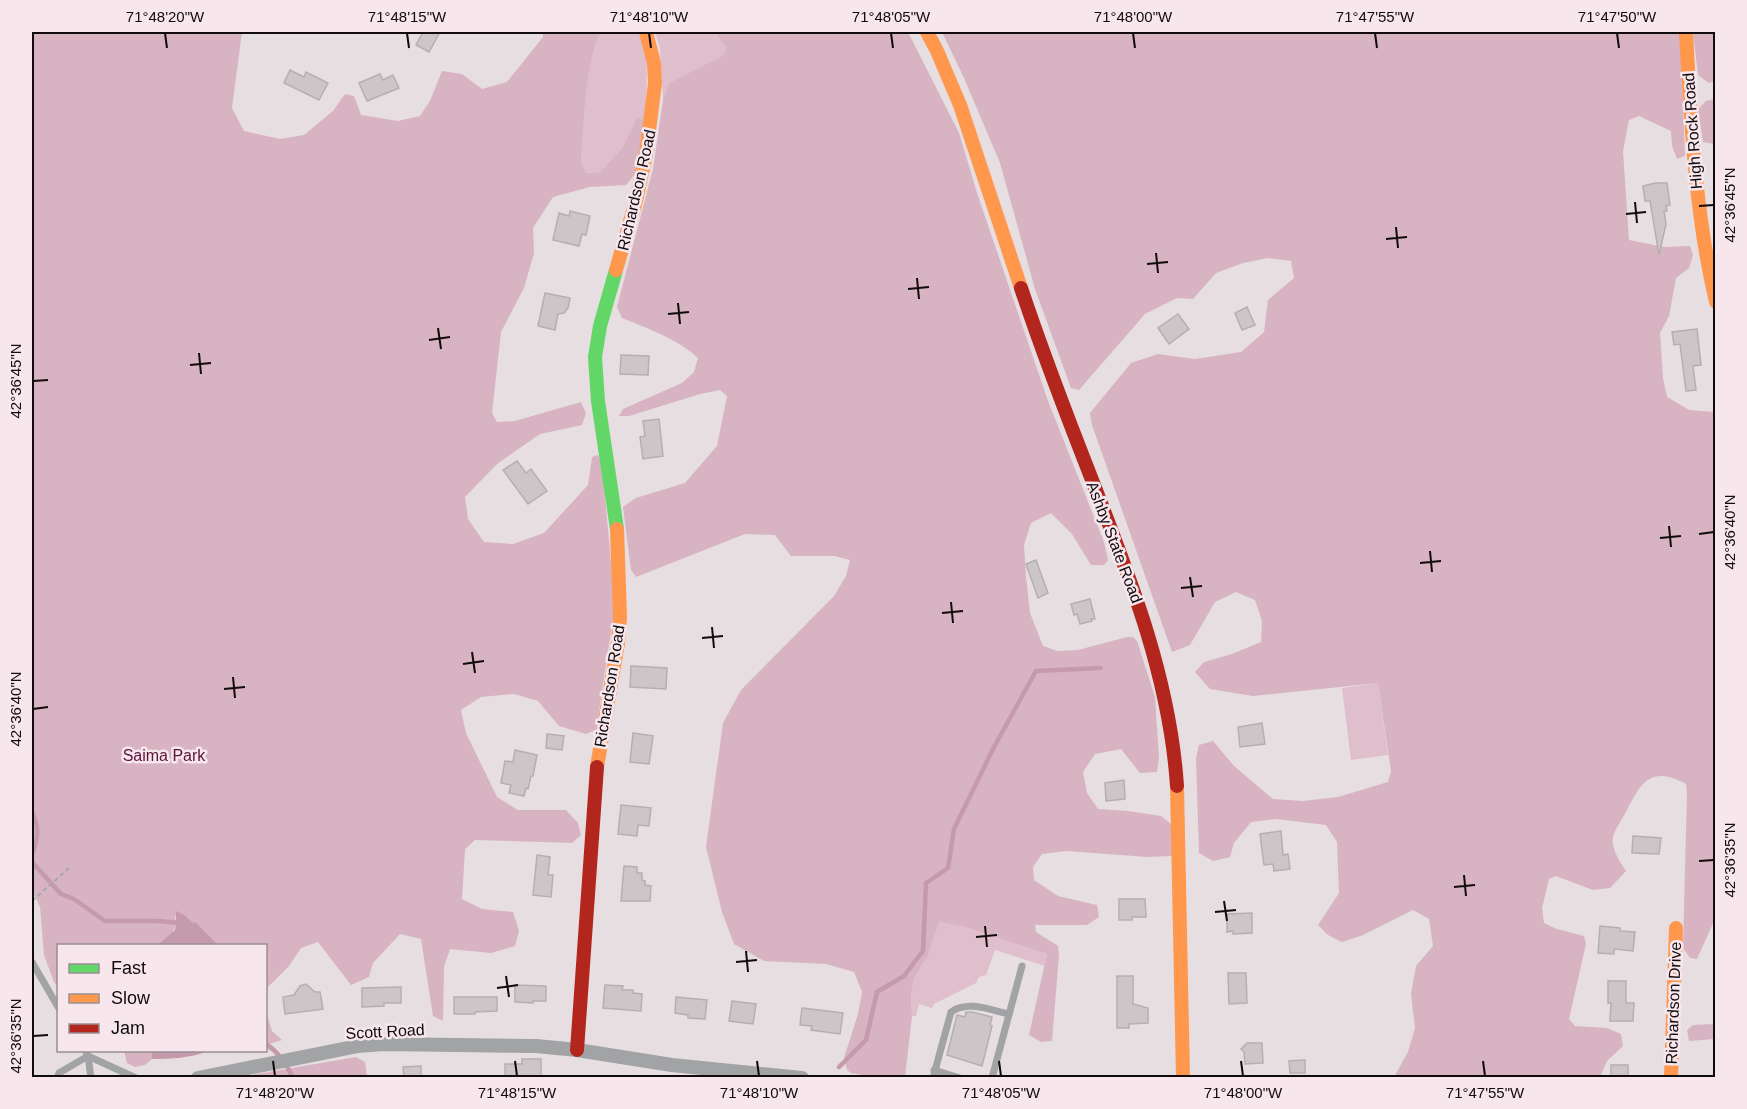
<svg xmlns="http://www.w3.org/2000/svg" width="1747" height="1109" viewBox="0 0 1747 1109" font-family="Arial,sans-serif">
<rect width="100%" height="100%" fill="#e6dee1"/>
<g fill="#dfbfcc">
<path d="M601,32H640L647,49L646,121L637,117L623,147L600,172L587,173L581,163C584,128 585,61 601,32Z"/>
<path d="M655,32H715L726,48L724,55L669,83L663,100L660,48Z"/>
<path d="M1378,683L1388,755L1351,760L1342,688Z"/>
<path d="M939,922L965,927L1047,954L1045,966L995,950L986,975L979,977L976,983L934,1004L932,1008L919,1004L916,1016H912L911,994L915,976L928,956Z"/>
</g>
<g fill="#d8b3c2">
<path d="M32,32H242L232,108L244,131L280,139L304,135L333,111L345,94L354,96L361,115L398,121L420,116L430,101L442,71L462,74L482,89L507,82L543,37V32H601C585,61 584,128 581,163L587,173L600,172L623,147L637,117L646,121L636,173L626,185L590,187L553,197L533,228L534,253L524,288L501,332L492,413L497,422L515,421L581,402L586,413L582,425L540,434L497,464L465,497L468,519L484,542L513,544L544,533L588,485L592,457L598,455L602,464L615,606L596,730L586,734L559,726L538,701L514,694L481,697L461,710L466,733L497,797L518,810H566L578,823L581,835L572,843L475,840L465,849L462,899L482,909L513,912L519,931L515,946L491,953L450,949L444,967L443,1021L433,1016L421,939L400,934L373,963L369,977L351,985L318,942L301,948L289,966L268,987L266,1012L272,1031L282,1040L266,1045V946L216,945L186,916H175C178,931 169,937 158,945L58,946V988L54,982L44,955L40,907L32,890Z"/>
<path d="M715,32H908L959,133L978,196L1048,401L1104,542L1108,560L1104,565H1091L1072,534L1051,513L1031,523L1024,545L1026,576L1030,613L1043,646L1057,651L1078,650L1127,637H1133L1137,641L1155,697L1159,758L1157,772L1140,773L1121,749L1095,754L1083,772L1087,793L1098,809L1128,811L1161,816L1176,828L1172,856L1148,857L1066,851L1042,854L1033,867L1034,880L1058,896L1097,905L1099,917L1087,925H1035L1036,932L1058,946L1059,955L1052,1041L1041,1042L1029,1035L1047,954L965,927L939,922L928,956L915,976L911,994L912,1016L905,1077H874L851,1073L847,1070L844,1058L858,1014L862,992L854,972L826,964L764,961L734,944L722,912L706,847L723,723L741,690L834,596L846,576L850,560L835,556H791L775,535L745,534L636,577L631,570L623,507L636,498L685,483L717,446L727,396L720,390L700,394L629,416H619L623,409L682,383L694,372L698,358C681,341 645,327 622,318L617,307L653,169L663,100L669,83L724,55L726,48Z"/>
<path d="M942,32H1680L1685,156L1677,159L1672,146L1671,131L1639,116L1629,120L1623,151L1629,240L1664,247L1690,246L1693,255L1689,268L1676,278L1669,316L1660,333L1663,378L1667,397L1689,410L1715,412V919L1697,959L1690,958L1683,948L1687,793L1686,784C1651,765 1641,782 1626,812C1622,819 1615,829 1613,837C1611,849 1620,862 1626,871L1610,888L1593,890L1556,876L1549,879L1542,908L1544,923L1557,929L1584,936L1586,944L1569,1019L1575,1026L1607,1028L1621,1034L1623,1046L1607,1061L1600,1077H1394L1408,1052L1415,1028L1411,994L1416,966L1433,946L1429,919L1413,910L1363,935L1342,942L1328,935L1318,925L1339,893L1337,842L1326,825L1276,819L1251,822L1234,843L1230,857L1213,861L1199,853L1196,758L1199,745L1213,741L1234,766L1273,799L1303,801L1338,797L1388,782L1391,771L1378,683L1253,696L1210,689L1195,672L1204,662L1232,654L1261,642L1262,621L1255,600L1236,592L1215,602L1190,645L1172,652L1092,425L1090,413L1131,363L1158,354L1195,359L1241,352L1264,332L1268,300L1294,278L1291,261L1268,258L1243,263L1216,273L1193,299L1177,298L1145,314L1079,390L1071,388L1035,289L1000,163L964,78Z"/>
<path d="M1693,32H1715V81L1709,83L1698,75Z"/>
<path d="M1715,99V144L1703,142L1698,109L1706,101Z"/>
<path d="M1715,1024V1039L1689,1041L1687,1030L1693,1025Z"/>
<path d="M124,1051H151L152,1059L145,1065L135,1067L127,1063Z"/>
<path d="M356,1057L365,1062L367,1077H240Z"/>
</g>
<g fill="#c59aac">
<path d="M176,911L186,916L216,945H158L175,930L176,922Z"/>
<path d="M151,1050H209V1051C190,1058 172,1059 152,1059Z"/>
</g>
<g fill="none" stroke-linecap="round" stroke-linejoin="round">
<g stroke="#c59aac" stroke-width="4.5">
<path d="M32,812C40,829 38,837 32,855"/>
<path d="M32,856V862L61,894L74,899L105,921H158L181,923"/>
<path d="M195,925L216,946"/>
<path d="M266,1044C277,1051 287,1065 293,1078"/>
<path d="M839,1067L866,1040L877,992L904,976L923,951L926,883L948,868L954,829L994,747L1036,671L1101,668"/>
</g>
</g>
<g fill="#ccc6c8" stroke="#b6afb2" stroke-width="1.5">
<path d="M423,32H440L429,52L416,45Z"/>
<path d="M290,70L304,77L306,72L328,83L319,100L284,83Z"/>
<path d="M380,74L383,80L393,75L399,88L367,101L359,83Z"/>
<path d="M1655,183H1667L1670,205L1666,206L1667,211H1664L1666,224L1659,255L1650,201H1645L1643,186Z"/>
<path d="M570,211L590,216L586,235L582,234L579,246L553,240L559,213L569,216Z"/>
<path d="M545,293L570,298L568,308L564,313L558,314L555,330L538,326Z"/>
<path d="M1247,307L1255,325L1242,330L1235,313Z"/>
<path d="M1178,314L1189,329L1169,344L1158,328Z"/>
<path d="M1697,329L1701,365L1693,366L1696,390L1686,391L1680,344L1674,345L1672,332Z"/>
<path d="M621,355L649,356L648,375L620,374Z"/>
<path d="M659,419L663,456L643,459L640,437L645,436L643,421Z"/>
<path d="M517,461L526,473L531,469L547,491L528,504L503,470Z"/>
<path d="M1036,560L1048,593L1038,598L1026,564Z"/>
<path d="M1090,599L1095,619H1091L1092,621L1080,624L1077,614L1074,615L1071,604Z"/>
<path d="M631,666L667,668L666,689L630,687Z"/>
<path d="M1262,723L1265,744L1240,747L1238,727Z"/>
<path d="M633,733L653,736L649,764L630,762Z"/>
<path d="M547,734L564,736L562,750L546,748Z"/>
<path d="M515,750L537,755L533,776H531L528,789L526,788L524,796L509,793L511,785L501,783L505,761L513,762Z"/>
<path d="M1124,780L1125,799L1106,801L1105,783Z"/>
<path d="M621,805L651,808L649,826L638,825L637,836L618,834Z"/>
<path d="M1281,831L1283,855L1288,854L1290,869L1274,871L1273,864L1264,865L1260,834Z"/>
<path d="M1633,836L1661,838L1659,854L1632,853Z"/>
<path d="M537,855L550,857L548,875H553L551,897L533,895Z"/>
<path d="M624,866L637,867V873H642V880L645,881V885L651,886L650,901H621Z"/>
<path d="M1119,899H1145L1146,917H1132V920H1119Z"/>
<path d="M1252,913V933L1233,934V931L1227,932V914Z"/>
<path d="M1600,926L1620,928V931L1635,932L1633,951L1614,949V954L1598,953Z"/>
<path d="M1228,973H1246L1247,1003L1229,1004Z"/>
<path d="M1117,976H1133V1004L1148,1008V1023L1129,1024V1028H1117Z"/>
<path d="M1608,981H1626V1003H1634L1633,1021H1610L1611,1003H1608Z"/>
<path d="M306,984L315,992H320L323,1009L285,1014L283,997L294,995L300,986Z"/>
<path d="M515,985L546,986V1001H533V1003L515,1002Z"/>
<path d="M605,985L623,986L622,990H633V993L642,994L641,1011L603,1008Z"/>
<path d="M401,987V1003H384V1006L362,1007V988Z"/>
<path d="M454,997H497V1011L475,1012V1014H454Z"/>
<path d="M676,997L707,1000L705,1019L688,1018V1015L675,1013Z"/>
<path d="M732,1001L756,1004L753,1024L729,1021Z"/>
<path d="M802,1008L843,1013L840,1034L811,1030L812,1026L800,1025Z"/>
<path d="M966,1012H972L992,1017L990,1025L992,1026L982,1066L947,1055L957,1015L965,1017Z"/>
<path d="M1247,1043H1262L1263,1063L1245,1064L1244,1052L1241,1049Z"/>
<path d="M522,1059H541V1076H505V1064H522Z"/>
<path d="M1305,1060V1073H1290L1289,1061Z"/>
<rect x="1611" y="1065" width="17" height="12"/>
<path d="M421,1066V1077H404L403,1067Z"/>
</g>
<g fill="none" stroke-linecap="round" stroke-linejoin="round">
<path stroke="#a8a6a8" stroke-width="2" stroke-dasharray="4.5 3" stroke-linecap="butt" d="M32,901L69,868"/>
<g stroke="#a2a3a5" stroke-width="7">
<path d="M32,962L58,1007"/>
<path d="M85,1050L88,1056L91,1078"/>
<path d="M934,1070L960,1078"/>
<path d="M57,1078L59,1073L88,1056L136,1078"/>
<path d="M933,1078L951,1012C968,1000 990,1010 1009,1014"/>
<path d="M992,1078L1022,966"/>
</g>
<path stroke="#a2a3a5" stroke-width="14" d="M198,1078L358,1046L384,1044L536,1046L577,1050L672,1065L802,1078"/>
<path stroke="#63d668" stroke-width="14" d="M616,270L600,326L595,357L598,401L617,529"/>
<g stroke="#ff974d" stroke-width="14">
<path d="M927,32L937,51L960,105L1021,288"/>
<path d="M1686,32C1691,123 1695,213 1716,302"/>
<path d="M616,270L636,201L646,154L655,83L654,63L646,32"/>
<path d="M597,767L618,643L620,617L617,529"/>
<path d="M1177,786L1183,1078"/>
<path d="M1671,1078L1676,928"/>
</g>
<g stroke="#b3261e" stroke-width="14">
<path d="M1021,288C1043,354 1068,419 1094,485C1132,583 1170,680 1177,786"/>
<path d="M577,1050L597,767"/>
</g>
</g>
<path fill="none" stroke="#100b0d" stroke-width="2" d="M165,33L167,48M407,33L409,48M649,33L651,48M891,33L893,48M1133,33L1135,48M1375,33L1377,48M1617,33L1619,48M1635,202L1637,223M1699,206L1714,205M1626,214L1646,212M1396,227L1398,248M1386,239L1407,237M1156,253L1158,273M1147,264L1168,262M917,278L919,299M908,289L929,287M678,303L680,324M668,314L689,312M438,328L441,349M429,340L450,337M199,353L201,374M190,365L211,363M33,381L48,380M1669,526L1671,547M1699,534L1714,532M1660,538L1681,536M1430,551L1432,572M1420,563L1441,561M1190,577L1193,597M1181,588L1202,586M951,602L953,623M942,613L963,611M712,627L714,648M702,638L723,636M472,652L475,673M463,664L484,661M233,677L235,698M224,689L245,687M33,709L48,707M1699,861L1714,860M1464,875L1466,896M1454,887L1475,885M1224,901L1227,921M1215,912L1236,910M985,926L987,947M976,937L997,935M746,951L748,972M736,962L757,960M506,976L509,997M497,988L518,985M33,1036L48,1035M273,1061L275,1076M515,1061L517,1076M757,1061L759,1076M999,1061L1001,1076M1241,1061L1243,1076M1483,1061L1485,1076"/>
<g text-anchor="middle" stroke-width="5" stroke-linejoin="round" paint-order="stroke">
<g font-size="16" fill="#100b0d" stroke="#f7e7ed">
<text transform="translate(1692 131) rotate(-94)" y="6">High Rock Road</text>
<text transform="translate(636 190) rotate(-77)" y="6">Richardson Road</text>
<text transform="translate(1115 542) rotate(69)" y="6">Ashby State Road</text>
<text transform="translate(609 686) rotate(-81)" y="6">Richardson Road</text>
<text transform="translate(1673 1003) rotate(-88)" y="6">Richardson Drive</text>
<text transform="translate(385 1031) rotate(-3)" y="6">Scott Road</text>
</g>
<g font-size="16" fill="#5a1339" stroke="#f7e7ed">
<text x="164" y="761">Saima Park</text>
</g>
</g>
<rect width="1747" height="1109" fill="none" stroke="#f7e7ed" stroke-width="66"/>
<rect x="57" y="944" width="210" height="108" fill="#f7e7ed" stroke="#9b8f93" stroke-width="1.5"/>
<rect x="69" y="964" width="30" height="9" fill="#63d668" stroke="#9b8f93" stroke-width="1.5"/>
<text x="111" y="974" font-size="18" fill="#100b0d">Fast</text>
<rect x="69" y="994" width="30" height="9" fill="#ff974d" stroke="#9b8f93" stroke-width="1.5"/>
<text x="111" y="1004" font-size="18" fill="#100b0d">Slow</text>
<rect x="69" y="1024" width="30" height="9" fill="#b3261e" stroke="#9b8f93" stroke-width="1.5"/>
<text x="111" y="1034" font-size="18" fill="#100b0d">Jam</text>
<rect x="33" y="33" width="1681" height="1043" fill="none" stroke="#100b0d" stroke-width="2"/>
<g font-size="15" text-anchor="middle" fill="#100b0d">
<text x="165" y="22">71°48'20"W</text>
<text x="407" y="22">71°48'15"W</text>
<text x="649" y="22">71°48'10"W</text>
<text x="891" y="22">71°48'05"W</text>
<text x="1133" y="22">71°48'00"W</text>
<text x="1375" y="22">71°47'55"W</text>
<text x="1617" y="22">71°47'50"W</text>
<text transform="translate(1730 205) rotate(-90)" y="5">42°36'45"N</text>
<text transform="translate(16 381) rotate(-90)" y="5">42°36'45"N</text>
<text transform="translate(1730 532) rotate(-90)" y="5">42°36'40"N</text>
<text transform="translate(16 709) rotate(-90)" y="5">42°36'40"N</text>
<text transform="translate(1730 860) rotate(-90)" y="5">42°36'35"N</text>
<text transform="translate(16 1036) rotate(-90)" y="5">42°36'35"N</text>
<text x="275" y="1098">71°48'20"W</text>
<text x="517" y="1098">71°48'15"W</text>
<text x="759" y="1098">71°48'10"W</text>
<text x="1001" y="1098">71°48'05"W</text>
<text x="1243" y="1098">71°48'00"W</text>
<text x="1485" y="1098">71°47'55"W</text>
</g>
</svg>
